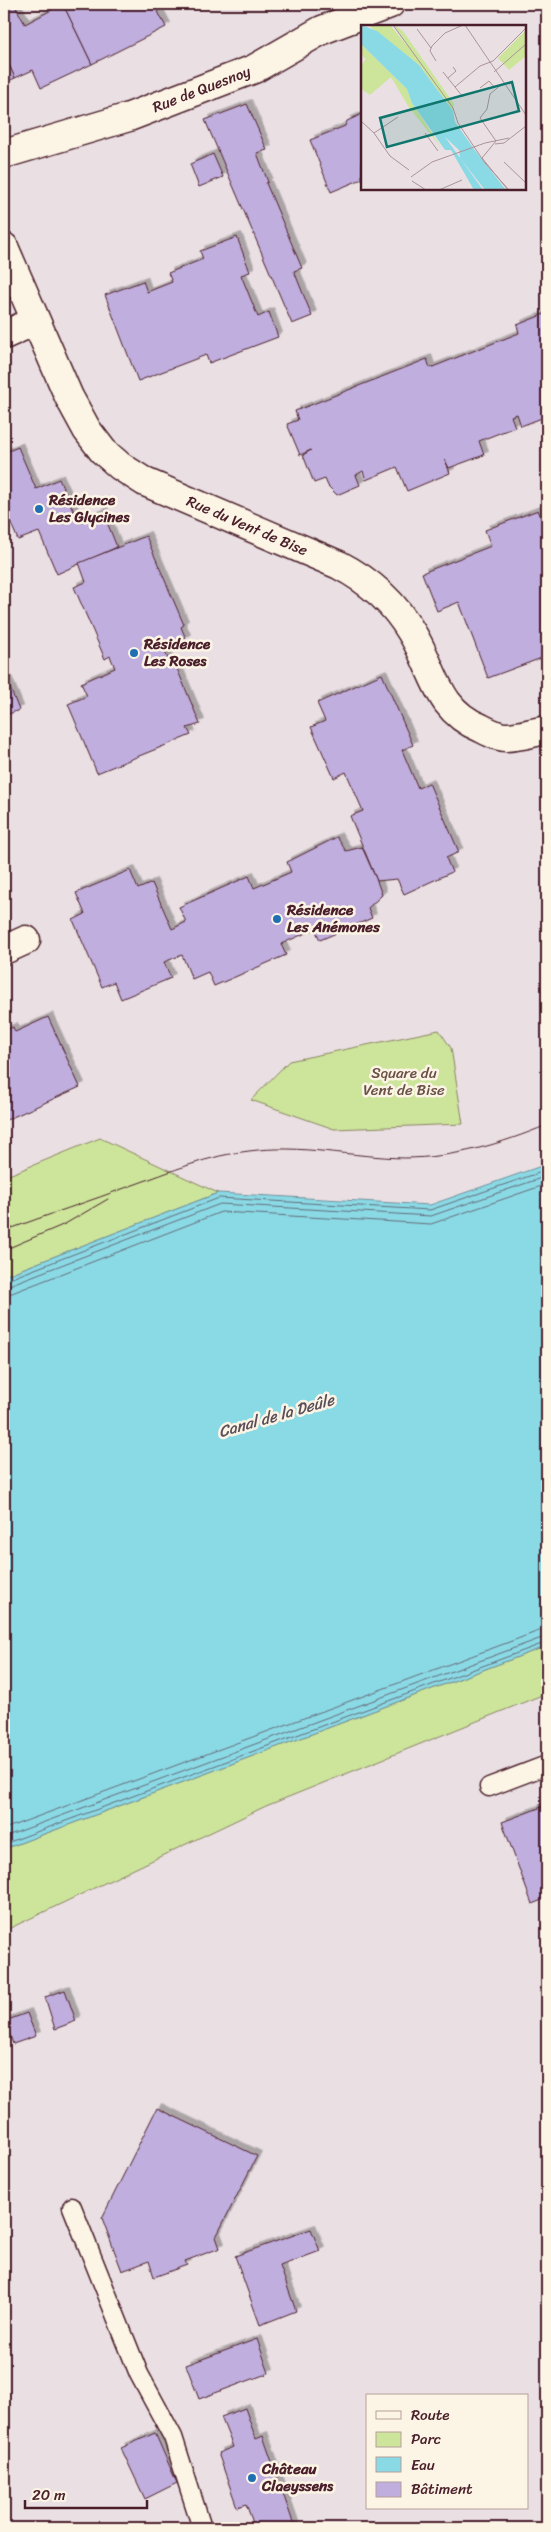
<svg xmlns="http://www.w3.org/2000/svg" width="551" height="2532" viewBox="0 0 551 2532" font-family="Sriracha,sans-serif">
<defs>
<filter id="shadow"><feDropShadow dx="4.5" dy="-4.5" stdDeviation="0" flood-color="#0004"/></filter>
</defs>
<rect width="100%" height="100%" fill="#eae0e3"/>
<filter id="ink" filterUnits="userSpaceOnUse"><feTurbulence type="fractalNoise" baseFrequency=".02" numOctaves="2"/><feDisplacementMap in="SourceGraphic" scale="10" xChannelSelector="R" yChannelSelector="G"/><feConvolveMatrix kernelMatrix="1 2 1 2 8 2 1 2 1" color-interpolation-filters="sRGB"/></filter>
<g filter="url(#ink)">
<g fill="#cce59b" stroke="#8b8263">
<path d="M439,1030L451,1048L463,1124L334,1129L251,1100L289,1061Z"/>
<path d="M100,1138L218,1193L4,1276V1177Z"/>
<path d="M547,1646V1693L266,1806L4,1931V1849Z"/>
</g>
<path fill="#8adae6" stroke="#708f9b" d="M547,1164V1646L4,1849V1276L218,1193L430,1205Z"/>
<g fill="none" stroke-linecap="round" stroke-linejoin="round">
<g stroke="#646a76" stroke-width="1">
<path d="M4,1281L219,1198L430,1210L547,1170"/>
<path d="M4,1287L220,1204L431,1216L547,1176"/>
<path d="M4,1294L12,1293L221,1212L431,1224L547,1184"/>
<path d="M4,1829L547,1628"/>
<path d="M4,1837L547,1636"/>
<path d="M4,1844L547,1642"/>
</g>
</g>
<g fill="#c0aede" stroke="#4a1f2b" filter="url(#shadow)">
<path d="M4,4H14L25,24L63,4L92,64L41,88L33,70L15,78L4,54Z"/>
<path d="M63,4H154L166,27L92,64Z"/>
<path d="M4,54L15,78L4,83Z"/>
<path d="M247,104L267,150L257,153L268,182L266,183L302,268L294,271L312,316L292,324L205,120Z"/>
<path d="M362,114V179L331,192L310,140L345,126L347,121Z"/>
<path d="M213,154L223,177L199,187L190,164Z"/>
<path d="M237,237L250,272L241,275L258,317L269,312L278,337L209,363L206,355L138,381L105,295L143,281L147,292L172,282L168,273L203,259L200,251Z"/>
<path d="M547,313V416L521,426L517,414L511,416L515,427L479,441L484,455L449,468L445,460L450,473L407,491L397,467L366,480L363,471L356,475L360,485L337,495L328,486L325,479L314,483L303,455L311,450L300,455L287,424L298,420L295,411L427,359L430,368L519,333L517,325Z"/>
<path d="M18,447L36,489L59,479L79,523L103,512L117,547L57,574L39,532L18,540L4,507V453Z"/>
<path d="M538,510L547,534V556L545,557L547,564V656L488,678L459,602L437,611L422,573L491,546L485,530Z"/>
<path d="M146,536L184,625L181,627L186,639L164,649L171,666H176L200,724L187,728L191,735L97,773L68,704L87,696L81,683L115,668L110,656L105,659L74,587L86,582L79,563Z"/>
<path d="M4,673L19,710L4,716Z"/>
<path d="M382,674L413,745L402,750L418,788L429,783L459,852L446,858L452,872L404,894L397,879L377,881L350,816L363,811L346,772L334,778L311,727L325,721L317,703Z"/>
<path d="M337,837L346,851L362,847L377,881L382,895L368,908L372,918L320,940L315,929L281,944L286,955L214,986L208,972L192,979L182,955L164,962L171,978L121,999L114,982L102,987L73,920L85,914L76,893L130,870L138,889L152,883L172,929L186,922L179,907L249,876L254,888L291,872L287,862Z"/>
<path d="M48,1017L80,1087L4,1121V1031L13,1027L15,1032Z"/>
<path d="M547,1805V1898L532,1904L502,1822Z"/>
<path d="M65,1990L76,2021L55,2029L45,1997Z"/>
<path d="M27,2013L36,2036L13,2044L5,2021Z"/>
<path d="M157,2108L257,2156L216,2237L220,2248L185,2261L187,2265L154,2277L149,2261L122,2271L102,2218Z"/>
<path d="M311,2229L320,2251L280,2266L296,2311L260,2325L235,2256Z"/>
<path d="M257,2339L269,2373L199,2399L186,2365Z"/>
<path d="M245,2408L256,2439L263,2436L295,2528H255L246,2504L237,2507L218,2453L233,2447L221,2417Z"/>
<path d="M155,2433L177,2483L145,2499L121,2448Z"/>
</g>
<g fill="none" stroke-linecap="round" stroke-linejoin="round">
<g stroke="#4a1f2b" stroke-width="21">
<g id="service">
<path d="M489,1787L547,1765"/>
<path d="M72,2207L139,2374L173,2437L202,2528"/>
</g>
</g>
<g stroke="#4a1f2b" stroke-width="31">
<g id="minor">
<path id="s1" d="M4,247L69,397L87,430L103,451L120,466L145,482L339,565C370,581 394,602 412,633C435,670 436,710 481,728C489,732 498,737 506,737C519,737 534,732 547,730"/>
<path d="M4,335L35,321"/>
<path d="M4,950L26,940"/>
</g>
</g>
<g stroke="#4a1f2b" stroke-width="31">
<g id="tertiary">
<path id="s2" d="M4,154L129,117L254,69L322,30L390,4"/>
</g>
</g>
<use href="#service" stroke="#fcf5e5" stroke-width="18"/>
<use href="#minor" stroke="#fcf5e5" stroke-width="28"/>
<use href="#tertiary" stroke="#fcf5e5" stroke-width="28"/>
<g stroke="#4a1f2b" stroke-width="1">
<path d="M4,1231C47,1215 90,1201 133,1185C170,1172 209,1155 249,1151C301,1144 352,1157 404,1158C454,1158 501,1144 547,1125"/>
<path d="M4,1250L65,1224L108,1199"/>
</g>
</g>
</g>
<g fill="#1f6fb2" stroke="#fcf5e5" stroke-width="2">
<circle cx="39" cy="509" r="5"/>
<circle cx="134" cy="653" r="5"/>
<circle cx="277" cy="919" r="5"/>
<circle cx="252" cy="2478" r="5"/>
</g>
<g text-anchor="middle" stroke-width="5" stroke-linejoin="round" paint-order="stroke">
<g font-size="15" fill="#4a1f2b" stroke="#fcf5e5">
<text dy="5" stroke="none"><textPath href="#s2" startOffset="208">Rue de Quesnoy</textPath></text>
<text dy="5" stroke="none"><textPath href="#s1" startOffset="391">Rue du Vent de Bise</textPath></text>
</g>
<g font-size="15" font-weight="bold" fill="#4a1f2b" stroke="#fcf5e5" text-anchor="start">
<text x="49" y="505">Résidence<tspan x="49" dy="17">Les Glycines</tspan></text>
<text x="144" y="649">Résidence<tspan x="144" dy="17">Les Roses</tspan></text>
<text x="287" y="915">Résidence<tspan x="287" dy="17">Les Anémones</tspan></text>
<text x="262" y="2474">Château<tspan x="262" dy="17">Claeyssens</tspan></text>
</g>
<g font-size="15" fill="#6a5047" stroke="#fcf5e5">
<text x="404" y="1078">Square du<tspan x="404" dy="17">Vent de Bise</tspan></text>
</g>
<g font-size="16" font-style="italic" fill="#5a4e5a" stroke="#fcf5e5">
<text transform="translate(276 1415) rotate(-16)" y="6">Canal de la Deûle</text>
</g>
</g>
<g transform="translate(361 25)">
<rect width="165" height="165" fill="#eae0e3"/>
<path d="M7,0H29L47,22L33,0L42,6L93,79L92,86L58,40ZM165,5V31L148,45L137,33ZM0,19L46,64L51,78L81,124L47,81L30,52L9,70L0,64V40L5,34L0,30Z" fill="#cce59b"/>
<path d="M0,0L16,6L58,40L92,86L94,97L113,124L145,165H124L99,133L98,125L84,112L122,165H113L90,125H84L51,78L46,64L0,19Z" fill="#8adae6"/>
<path fill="none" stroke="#aa9399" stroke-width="1" d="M32,0L92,83L97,98L124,138L148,165M104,0L165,90M56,4L70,23M75,36L69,26L71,21L84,8L102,0M82,47L102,72M133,47L165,19M87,53L95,46L92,42M94,62L119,41L132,36L165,3M119,63L128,56L134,63M0,96L13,108L29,131L48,145M13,108L37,92M64,108L77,126M135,116L119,93L126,84L129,69L141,59M135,116L121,133L147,165M134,119L143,118L165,101M143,137L165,158M50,152L71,137L124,118L148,113M51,156L65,165M78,165L101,155"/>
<path fill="#0f766e" fill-opacity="0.15" stroke="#0f766e" stroke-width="2.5" d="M151,57L158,86L26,122L19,93Z"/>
<rect width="165" height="165" fill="none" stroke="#4a1f2b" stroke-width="2.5"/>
</g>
<rect width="551" height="2532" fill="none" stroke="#fcf5e5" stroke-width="20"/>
<rect x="10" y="10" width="531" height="2512" fill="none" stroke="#4a1f2b" stroke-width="2" filter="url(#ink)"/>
<rect x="366" y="2394" width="162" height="115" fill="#fcf5e5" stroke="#b59f9b"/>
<rect x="376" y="2411" width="25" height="8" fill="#fcf5e5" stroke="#b59f9b"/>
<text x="411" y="2420" font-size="15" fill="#4a1f2b">Route</text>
<rect x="376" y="2432" width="25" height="15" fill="#cce59b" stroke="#b59f9b"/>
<text x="411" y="2444" font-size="15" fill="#4a1f2b">Parc</text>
<rect x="376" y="2457" width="25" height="15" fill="#8adae6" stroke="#b59f9b"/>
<text x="411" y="2470" font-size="15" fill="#4a1f2b">Eau</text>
<rect x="376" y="2482" width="25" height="15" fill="#c0aede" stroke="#b59f9b"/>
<text x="411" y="2494" font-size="15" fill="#4a1f2b">Bâtiment</text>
<path d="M25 2500v8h122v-8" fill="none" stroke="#4a1f2b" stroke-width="2.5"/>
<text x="32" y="2500" font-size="15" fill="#4a1f2b" stroke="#fcf5e5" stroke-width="4" paint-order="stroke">20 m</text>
</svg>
